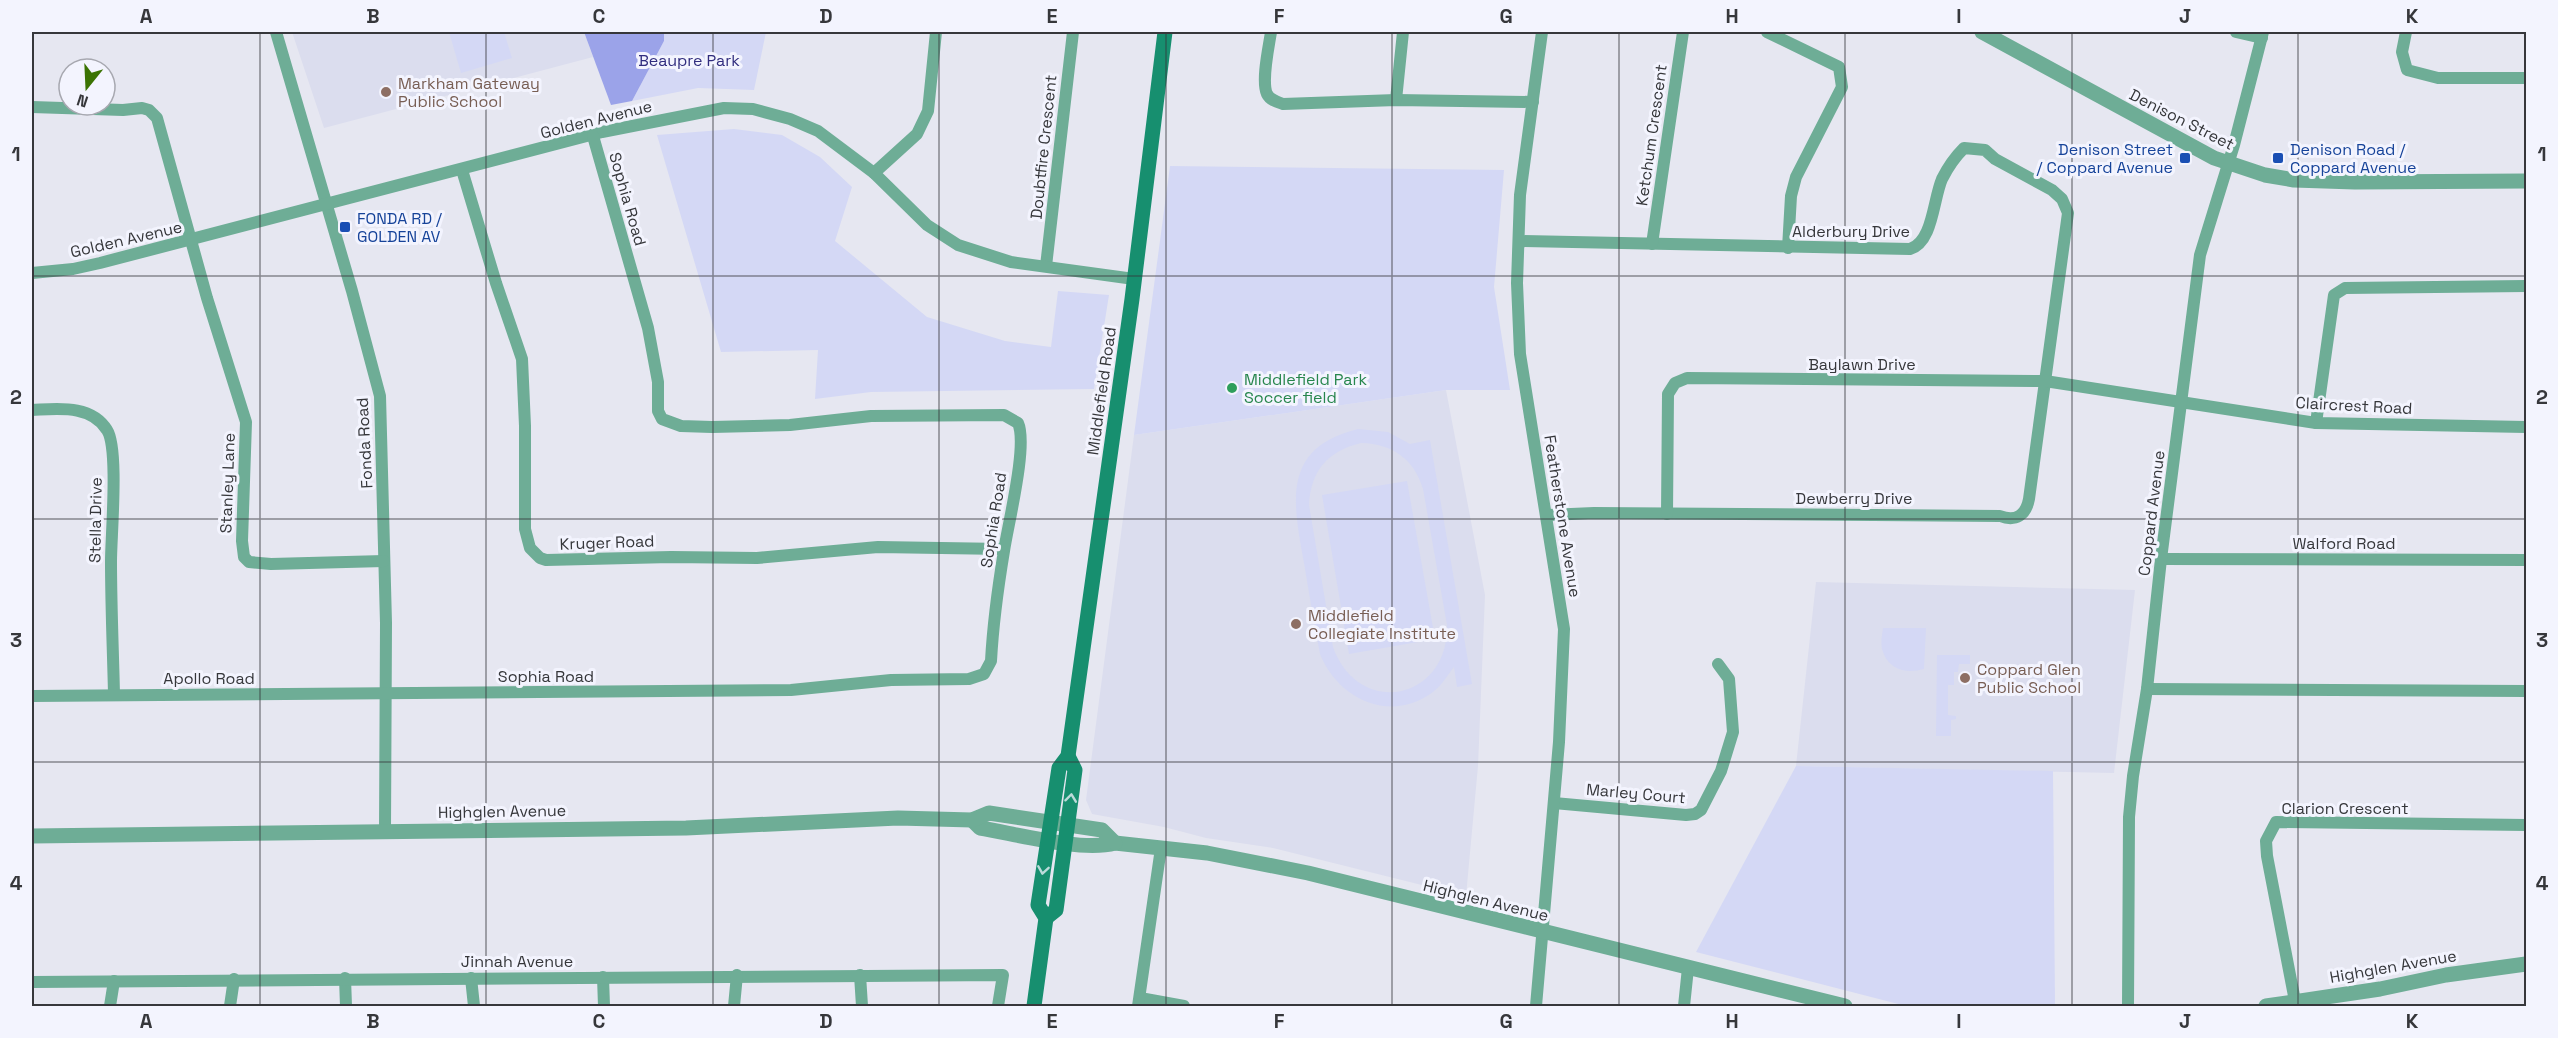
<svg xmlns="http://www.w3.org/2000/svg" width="2558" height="1038" viewBox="0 0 2558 1038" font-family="'Space Grotesk',sans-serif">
<rect width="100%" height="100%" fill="#e6e7f1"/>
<g fill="#dbddee">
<path d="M292,32H584L593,57L324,128Z"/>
<path d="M1446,390L1485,595L1478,766L1466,896L1273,848L1206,838L1164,827L1092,814L1086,800L1134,435Z"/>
<path d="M1816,582L2135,590L2114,773L1796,766Z"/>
</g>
<g fill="#d4d8f5" fill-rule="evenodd">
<path d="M449,32H504L512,58L461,73Z"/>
<path d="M664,32H766L754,90L698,88L632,101L664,41Z"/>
<path d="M734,129L782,135L820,157L852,187L835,241L927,317L1005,341L1051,347L1058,291L1109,295L1094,389L871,392L815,399L818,350L721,352L657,135Z"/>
<path d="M1170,166L1504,170L1494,287L1510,390H1446L1134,435Z"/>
<path d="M1358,429L1388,432L1410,444L1430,440L1472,684L1457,687L1454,667C1447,676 1442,685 1433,692C1390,724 1338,699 1320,654C1314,623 1309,593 1304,563C1293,502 1281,448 1358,429ZM1361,443C1393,444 1414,459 1423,489L1447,625C1449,700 1359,719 1333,647L1309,505C1311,470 1328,451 1361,443Z"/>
<path d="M1407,481L1435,639L1349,654L1322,495Z"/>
<path d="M1883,628H1926L1924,669C1907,674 1889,670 1883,652C1880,645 1882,635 1883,628Z"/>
<path d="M1937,655H1970V664H1959L1958,672H1954V685H1948V715L1956,716V719L1951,720V736H1936Z"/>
<path d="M1796,766L2053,771L2055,1006H1906L1696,952Z"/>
</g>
<path fill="#9ba3e9" d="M584,32H664V41L632,101L611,105Z"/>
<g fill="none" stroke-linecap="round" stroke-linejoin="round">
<g stroke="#6ead96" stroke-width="12">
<path d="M276,32L352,291L380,396L386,623L385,831"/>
<path d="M1271,32C1269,46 1261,81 1267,94C1270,100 1277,102 1283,104L1396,100L1533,102"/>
<path d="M1767,32L1839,67L1842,87L1796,177L1791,196L1788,248"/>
<path d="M2236,32L2262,38"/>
<path d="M2406,32L2402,52L2407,70L2438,78H2526"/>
<path d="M1396,100L1403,32"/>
<path d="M32,107L123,110L142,108L149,110L157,118L207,298L246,422L242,541L244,557L249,562L271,564L384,561"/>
<path d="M462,170L496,283L522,359L525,426V529L530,548L540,558L546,560L671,557L757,558L878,547L1004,549"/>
<path d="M874,173L917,134L928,111L936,32"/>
<path d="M1519,241L1910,249C1933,242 1933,200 1942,179C1948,167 1955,157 1964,148L1985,150L1995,159L2052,190L2062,199L2068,213L2029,499C2026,515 2016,522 2000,516L1594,513L1548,515"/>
<path d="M1652,244L1683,32"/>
<path d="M1046,266L1073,32"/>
<path d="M32,273L73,269L100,263L602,132L724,108L753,109L790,119L818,131L874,173L927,225L958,245L1011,262L1134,279"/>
<path d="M32,410C57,409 91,404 107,430C119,448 111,536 111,561C111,606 113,650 114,694"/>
<path d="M2316,423L2334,295L2345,288L2526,286"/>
<path d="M1667,514L1668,394L1675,383L1687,378L2045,381L2316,423L2526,427"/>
<path d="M2161,559L2526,560"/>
<path d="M2147,689L2526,691"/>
<path d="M32,696L791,690L891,680L969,679L984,674L991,661C993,624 998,587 1004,551C1008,524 1028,445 1018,423L1004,415L871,416L790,425L712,427L681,426L662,419L658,411V382L648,328L593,136"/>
<path d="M1554,803L1686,815L1695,814L1701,810L1721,771L1733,732L1729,679L1718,664"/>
<path d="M860,975L862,1006"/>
<path d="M603,977L604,1006"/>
<path d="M345,978L346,1006"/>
<path d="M471,978L474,1006"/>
<path d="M32,982L1003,975L998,1006"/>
<path d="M1140,998L1184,1006"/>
<path d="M2295,1001L2267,856L2266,841L2276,822L2526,825"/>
<path d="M110,1006L114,981"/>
<path d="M230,1006L234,979"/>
<path d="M734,1006L737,975"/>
<path d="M1138,1006L1161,848"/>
<path d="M1536,1006L1559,742L1564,629L1520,354L1517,283L1520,195L1542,32"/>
<path d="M1684,1006L1688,968"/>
<path d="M2128,1006L2129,817L2133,776L2147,689L2161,559L2200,255L2234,145L2263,32"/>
</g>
<g stroke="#6ead96" stroke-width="15">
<path d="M1982,32L2214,158L2265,175L2294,180L2355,182L2526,181"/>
<path d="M972,820L980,828C1016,834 1082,852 1115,843L1207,853L1308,873L1845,1006"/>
<path d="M32,836L686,828L898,818L972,820L989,813L1102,830L1115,843"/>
<path d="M2266,1006L2380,989L2446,975L2526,964"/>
</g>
<g stroke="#178f6f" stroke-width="15">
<path d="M1046,918L1056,910L1075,770L1068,756"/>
<path d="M1034,1006L1046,918L1038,905L1059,768L1068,756L1132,299L1165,32"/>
</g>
</g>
<defs><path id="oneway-chevron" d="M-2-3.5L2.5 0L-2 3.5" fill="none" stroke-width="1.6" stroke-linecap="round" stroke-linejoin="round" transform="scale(1.5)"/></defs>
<g stroke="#bcdbda">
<use href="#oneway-chevron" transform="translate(1071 798) rotate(-83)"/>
<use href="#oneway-chevron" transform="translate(1043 870) rotate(99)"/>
</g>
<path fill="none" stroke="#36373b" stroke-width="1.5" stroke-opacity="0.55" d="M260,32V1006M486,32V1006M713,32V1006M939,32V1006M1166,32V1006M1392,32V1006M1619,32V1006M1845,32V1006M2072,32V1006M2298,32V1006M32,276H2526M32,519H2526M32,762H2526"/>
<g fill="#8d6e63" stroke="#f3f4fe" stroke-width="2">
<circle cx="386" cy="92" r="6"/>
<circle cx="1296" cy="624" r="6"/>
<circle cx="1965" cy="678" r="6"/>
</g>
<g fill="#1a4fb4" stroke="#f3f4fe" stroke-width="2">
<rect x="2179" y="152" width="12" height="12" rx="3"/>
<rect x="2272" y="152" width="12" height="12" rx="3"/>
<rect x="339" y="221" width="12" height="12" rx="3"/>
</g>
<circle fill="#2e9e5b" stroke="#f3f4fe" stroke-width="2" cx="1232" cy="388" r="6"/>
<g text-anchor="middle" stroke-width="6" stroke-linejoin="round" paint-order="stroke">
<g font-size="16" fill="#312d7e" stroke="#f3f4fe">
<text x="689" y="66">Beaupre Park</text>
</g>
<g font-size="16" fill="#785e54" stroke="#f3f4fe" text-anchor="start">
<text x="398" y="89">Markham Gateway<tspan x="398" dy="18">Public School</tspan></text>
<text x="1308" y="621">Middlefield<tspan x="1308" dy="18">Collegiate Institute</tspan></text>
<text x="1977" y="675">Coppard Glen<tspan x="1977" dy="18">Public School</tspan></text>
</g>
<g font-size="16" fill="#36373b" stroke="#f3f4fe">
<text transform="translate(596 119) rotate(-14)" y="6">Golden Avenue</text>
<text transform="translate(2182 119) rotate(27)" y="6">Denison Street</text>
<text transform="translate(1651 135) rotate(-82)" y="6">Ketchum Crescent</text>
<text transform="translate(1043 147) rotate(-84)" y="6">Doubtfire Crescent</text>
<text transform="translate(628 199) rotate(74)" y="6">Sophia Road</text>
<text x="1851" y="237">Alderbury Drive</text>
<text transform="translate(126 239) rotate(-13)" y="6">Golden Avenue</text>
<text x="1862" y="370">Baylawn Drive</text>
<text transform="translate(1101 391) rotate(-82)" y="6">Middlefield Road</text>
<text transform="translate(2354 405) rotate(3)" y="6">Claircrest Road</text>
<text transform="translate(364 443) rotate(-93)" y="6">Fonda Road</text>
<text transform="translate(227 483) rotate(-88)" y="6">Stanley Lane</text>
<text x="1854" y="504">Dewberry Drive</text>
<text transform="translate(2151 513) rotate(-83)" y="6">Coppard Avenue</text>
<text transform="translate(1563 516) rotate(81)" y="6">Featherstone Avenue</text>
<text transform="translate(95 520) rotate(-89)" y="6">Stella Drive</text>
<text transform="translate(993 520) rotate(-81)" y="6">Sophia Road</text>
<text transform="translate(607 542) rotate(-2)" y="6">Kruger Road</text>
<text x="2344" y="549">Walford Road</text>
<text x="546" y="682">Sophia Road</text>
<text x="209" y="684">Apollo Road</text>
<text transform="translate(1636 793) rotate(5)" y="6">Marley Court</text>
<text x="2345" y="814">Clarion Crescent</text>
<text transform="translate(502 811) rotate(-1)" y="6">Highglen Avenue</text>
<text transform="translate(1486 900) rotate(14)" y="6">Highglen Avenue</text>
<text x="517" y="967">Jinnah Avenue</text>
<text transform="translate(2393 966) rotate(-10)" y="6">Highglen Avenue</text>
</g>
<g font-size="16" fill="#164399" stroke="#f3f4fe" text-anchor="start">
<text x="2173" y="155" text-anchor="end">Denison Street<tspan x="2173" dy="18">/ Coppard Avenue</tspan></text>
<text x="2290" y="155">Denison Road /<tspan x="2290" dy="18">Coppard Avenue</tspan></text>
<text x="357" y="224">FONDA RD /<tspan x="357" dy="18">GOLDEN AV</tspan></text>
</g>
<g font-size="16" fill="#27864d" stroke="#f3f4fe" text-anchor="start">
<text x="1244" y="385">Middlefield Park<tspan x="1244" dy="18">Soccer field</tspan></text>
</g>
</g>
<rect width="2558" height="1038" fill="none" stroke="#f3f4fe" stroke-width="66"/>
<g transform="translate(87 87) rotate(198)"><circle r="28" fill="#f3f4fe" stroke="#a7a8b0" stroke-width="1.5"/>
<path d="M0-4.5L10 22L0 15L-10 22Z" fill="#3b7303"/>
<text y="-9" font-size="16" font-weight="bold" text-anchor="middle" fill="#36373b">N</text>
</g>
<rect x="33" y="33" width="2492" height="972" fill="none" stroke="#36373b" stroke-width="2"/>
<g font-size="20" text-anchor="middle" font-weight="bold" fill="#36373b">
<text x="146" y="23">A</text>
<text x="373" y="23">B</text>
<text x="599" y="23">C</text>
<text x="826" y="23">D</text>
<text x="1052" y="23">E</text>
<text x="1279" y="23">F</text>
<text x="1506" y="23">G</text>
<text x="1732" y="23">H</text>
<text x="1959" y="23">I</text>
<text x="2185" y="23">J</text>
<text x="2412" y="23">K</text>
<text x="16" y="161">1</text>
<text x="2542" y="161">1</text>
<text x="16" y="404">2</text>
<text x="2542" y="404">2</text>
<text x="16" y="647">3</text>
<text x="2542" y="647">3</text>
<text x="16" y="890">4</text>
<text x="2542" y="890">4</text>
<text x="146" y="1028">A</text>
<text x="373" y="1028">B</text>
<text x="599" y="1028">C</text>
<text x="826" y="1028">D</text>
<text x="1052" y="1028">E</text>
<text x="1279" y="1028">F</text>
<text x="1506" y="1028">G</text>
<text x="1732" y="1028">H</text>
<text x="1959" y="1028">I</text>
<text x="2185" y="1028">J</text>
<text x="2412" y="1028">K</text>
</g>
</svg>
